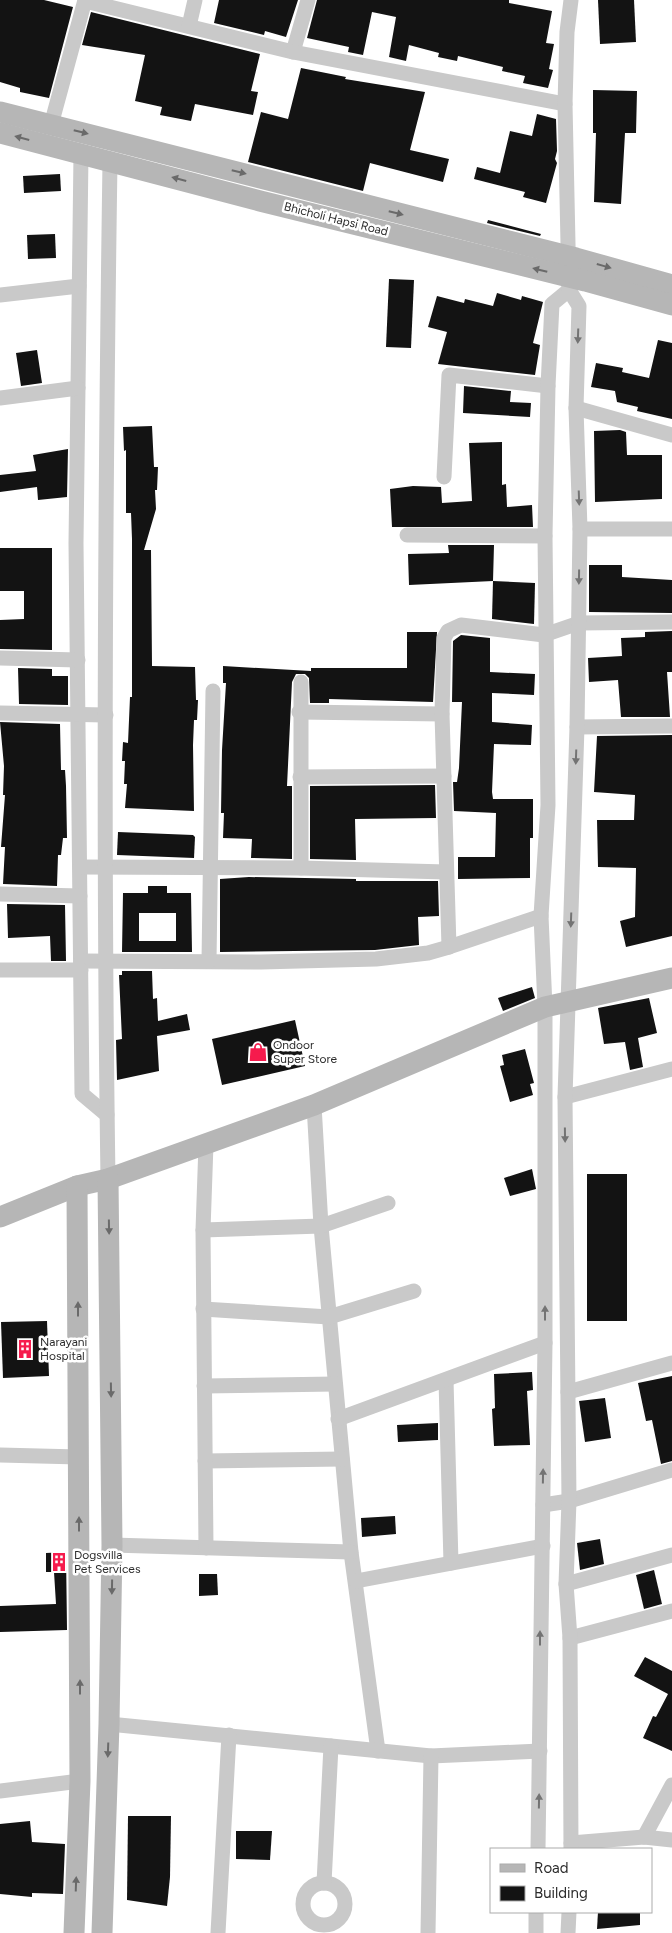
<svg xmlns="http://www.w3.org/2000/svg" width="672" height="1933" viewBox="0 0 672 1933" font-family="Figtree,sans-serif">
<rect width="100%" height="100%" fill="#fff"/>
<g fill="#131313" fill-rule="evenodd">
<path d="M0,0H44L73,7L49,98L20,92V88L0,82Z"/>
<path d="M219,0H298L286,37L265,31L264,35L214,23Z"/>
<path d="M317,0H509V3L552,11L546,43L554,44L549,69L553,70L548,88L523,83L525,76L502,71L503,67L458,56L457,61L438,57L439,53L409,45L406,61L389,57L396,17L372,12L363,55L348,52L349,47L307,38Z"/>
<path d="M598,0H634L636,42L600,44Z"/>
<path d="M91,12L260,54L251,91L258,92L253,115L195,104L191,121L160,115L162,107L135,101L145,55L82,45Z"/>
<path d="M301,68L346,77L345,79L425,92L410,150L449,159L443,182L370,163L363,191L248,162L261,112L288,119Z"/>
<path d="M593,90L637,91L636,133H625L621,204L594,202L596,133H593Z"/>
<path d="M537,114L556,119L557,151L555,159L557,163L546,203L523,197L525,192L474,179L477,167L500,173L510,131L532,136Z"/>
<path d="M60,174L61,191L24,193L23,176Z"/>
<path d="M488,220L541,234L540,236L487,223Z"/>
<path d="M55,234L56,258L28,259L27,235Z"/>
<path d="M389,279L414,280L411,348L386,347Z"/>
<path d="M497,293L521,300L522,296L543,302L533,343L540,345L535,375L438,364L447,332L428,327L437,296L464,303L465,299L493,306Z"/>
<path d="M658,340L672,343V419L637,411L638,407L617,402L615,391L591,387L596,363L623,368L622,372L649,378Z"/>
<path d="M37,350L42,383L21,386L16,353Z"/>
<path d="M464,386L511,391L510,402L531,403L530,417L463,413Z"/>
<path d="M152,426L154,467H158L157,490H155L156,509L144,550H151L152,666L195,667L196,700H198L197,720H194L193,745L194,811L125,808L127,784H124L125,761H122L123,742L128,743L130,697H132V539L131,513H126V450L124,451L123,427Z"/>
<path d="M620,430L626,432L627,455H662V499L595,502L594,431Z"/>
<path d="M502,442V485L506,484L507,507L532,505L533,527H392L390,489L413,486L441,487L442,503L472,501L469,443Z"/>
<path d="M68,449L67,497L38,500L37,487L0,492V475L36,471L33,455Z"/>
<path d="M448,545H494L493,581L409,585L408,554L449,553Z"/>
<path d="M0,548H52V650L0,649V620L24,619V591H0Z"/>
<path d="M589,565H622V577L672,580V613L589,612Z"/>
<path d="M493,581L535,583L534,624L492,619Z"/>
<path d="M672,631V672H667L670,717H621L618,680L589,682L588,658L622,656L621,638L645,637V632Z"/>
<path d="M407,632H437L433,702L329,699V703H310L309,678L305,674H296L292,682L287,786H292V859L251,858L252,839L223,838L224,813H221L222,750L226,683H223V666L311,671V668H407Z"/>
<path d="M461,635L490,638V672L535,674L534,695L492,693V722L532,725L531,745L494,744L492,792L493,799H533V838H530V878L458,879V857H495L496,813L454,811L453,782H457L459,768L462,702H452L453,641Z"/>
<path d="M18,668L52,669V676H68V705L19,704Z"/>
<path d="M0,722L60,724L61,770H65L66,786L67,838H63L61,855H58L57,886L3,884L5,847H1L5,795H3L4,766Z"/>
<path d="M672,735V936L626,947L620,921L635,917L636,868L598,867L597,820H634L635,795L594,792L597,736Z"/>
<path d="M435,785L436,818L355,819L356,860L310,859V786Z"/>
<path d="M118,832L193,835L195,837L194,858L117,855Z"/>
<path d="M249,877L356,879V881H438L439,916L418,917L419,945L375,950L220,952V879Z"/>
<path d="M148,886H167V893H191L192,952H122L123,893H148ZM139,913H176V941H139Z"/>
<path d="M7,904L65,905L66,961H51L50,936L8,938Z"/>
<path d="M122,971H152L153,999L157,998L158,1021L187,1014L190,1030L157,1036L159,1071L117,1080L116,1040L122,1039L119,975H122Z"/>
<path d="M532,987L535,998L503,1011L498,998Z"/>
<path d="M649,998L657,1033L638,1038L643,1067L630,1070L625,1042L604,1044L598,1008Z"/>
<path d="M295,1020L305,1066L222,1085L212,1039Z"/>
<path d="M525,1049L534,1083L530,1084L533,1095L510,1102L500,1066L504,1065L502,1055Z"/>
<path d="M532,1169L536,1189L510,1196L504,1178Z"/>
<rect x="587" y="1174" width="40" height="147"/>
<path d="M47,1321L49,1376L3,1378L1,1322Z"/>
<path d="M532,1372L533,1390L527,1391L530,1445L494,1446L492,1409L495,1408L494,1374Z"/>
<path d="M672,1376V1461L661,1464L652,1420L646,1421L638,1383Z"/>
<path d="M605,1398L611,1438L585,1442L579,1401Z"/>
<path d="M438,1423V1440L398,1442L397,1425Z"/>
<path d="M395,1516L396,1534L362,1537L361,1518Z"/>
<path d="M600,1539L604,1564L580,1570L577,1543Z"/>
<path d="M66,1552L67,1630L0,1632V1606L56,1604L54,1572H46V1553Z"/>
<path d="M654,1570L662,1604L644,1609L636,1575Z"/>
<path d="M199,1574H217L218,1595L199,1596Z"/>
<path d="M645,1657L672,1671V1751L643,1738L653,1716L656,1717L668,1694L634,1676Z"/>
<path d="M128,1816H171L170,1877L167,1906L127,1900Z"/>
<path d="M30,1821L32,1842L65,1844L63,1894L32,1893V1897L0,1894V1824Z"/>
<path d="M236,1831H272L270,1860L236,1859Z"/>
<path d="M598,1912H640V1925L597,1929Z"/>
</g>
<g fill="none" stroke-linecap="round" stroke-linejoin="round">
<g stroke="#c9c9c9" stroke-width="15">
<path d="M85,1L293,52L308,0"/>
<path d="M189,26L195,0"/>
<path d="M293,52L565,104"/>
<path d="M51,125L85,0"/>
<path d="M81,154L76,543L82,1094L107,1115"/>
<path d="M0,295L79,286"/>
<path d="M0,398L78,388"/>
<path d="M576,408L672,435"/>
<path d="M444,477L449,375L548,386"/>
<path d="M580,529H672"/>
<path d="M407,535L545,536"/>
<path d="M0,658L78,660"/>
<path d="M299,712L442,714"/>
<path d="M0,713L106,715"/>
<path d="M577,727L672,726"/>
<path d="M300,777L444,776"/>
<path d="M80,867L301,868L446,872"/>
<path d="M301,868V682"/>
<path d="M0,894L80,896"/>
<path d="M449,947L442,714L444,638L448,631L461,625L544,635L579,623L672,622"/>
<path d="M81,961L261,962L376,959L428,953L449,947L541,916"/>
<path d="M209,961L213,691"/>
<path d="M0,970H81"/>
<path d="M565,1097L672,1069"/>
<path d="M314,1105L321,1226L351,1552L378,1751"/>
<path d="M108,1179C103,840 105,500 110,161"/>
<path d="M203,1230L321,1226L388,1203"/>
<path d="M203,1309L329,1317L414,1291"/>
<path d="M446,1380L451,1563"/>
<path d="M204,1386L335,1384"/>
<path d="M568,1392L672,1363"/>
<path d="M338,1419L545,1343"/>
<path d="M0,1455L79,1457"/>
<path d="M205,1461L342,1459"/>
<path d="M543,1505L569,1501L672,1470"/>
<path d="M112,1545L351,1552"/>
<path d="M206,1548L203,1230L206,1144"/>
<path d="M356,1581L543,1546"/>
<path d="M566,1584L672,1555"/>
<path d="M570,1638L672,1611"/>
<path d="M109,1724L431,1756L540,1751"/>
<path d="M0,1791L80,1781"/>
<path d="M644,1837L672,1785"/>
<path d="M571,1843L644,1837L672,1840"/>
<path d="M538,1849L545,1343V1007L541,916L548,805L545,536L548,386L552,304L569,290"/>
<path d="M571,1849L570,1638L566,1584L569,1501L565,1097L577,727L580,529L576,408L579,306L569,290L565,104L567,32L571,0"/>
<circle cx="324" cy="1904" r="21"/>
<path d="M324,1883L331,1746"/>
<path d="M218,1933L229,1735"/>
<path d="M428,1933L431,1756"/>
<path d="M536,1933V1912"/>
<path d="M568,1933L569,1912"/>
</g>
<g stroke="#b6b6b6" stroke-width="21">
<path d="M0,112L576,258L672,285"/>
<path d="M0,133L260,201L585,281L672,305"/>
<path d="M0,1217L77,1186L108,1179L314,1105L545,1007L672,978"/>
<path d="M74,1933L80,1781L77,1186"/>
<path d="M102,1933L109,1724L112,1545L108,1179"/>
</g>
</g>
<defs><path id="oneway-solid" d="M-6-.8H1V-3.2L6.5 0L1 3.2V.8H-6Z" transform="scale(1.25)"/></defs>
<g fill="#6a6a6a">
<use href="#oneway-solid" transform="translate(81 132) rotate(14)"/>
<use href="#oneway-solid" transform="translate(22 138) rotate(-165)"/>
<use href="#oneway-solid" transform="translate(239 172) rotate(14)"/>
<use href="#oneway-solid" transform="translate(179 179) rotate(-165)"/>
<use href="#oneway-solid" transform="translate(396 213) rotate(14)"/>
<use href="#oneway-solid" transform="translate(604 266) rotate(16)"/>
<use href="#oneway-solid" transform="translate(540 270) rotate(-166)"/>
<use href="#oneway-solid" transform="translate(109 1227) rotate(89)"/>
<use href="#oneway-solid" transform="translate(78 1309) rotate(-90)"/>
<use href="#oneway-solid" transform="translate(111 1390) rotate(89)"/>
<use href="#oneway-solid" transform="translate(79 1524) rotate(-90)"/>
<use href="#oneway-solid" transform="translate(112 1587) rotate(91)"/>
<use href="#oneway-solid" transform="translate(80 1687) rotate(-90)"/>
<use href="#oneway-solid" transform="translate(108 1750) rotate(92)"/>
<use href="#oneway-solid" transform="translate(76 1884) rotate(-88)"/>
</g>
<g fill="#737373">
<use href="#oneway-solid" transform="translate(578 336) rotate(92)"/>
<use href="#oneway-solid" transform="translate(579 498) rotate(88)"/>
<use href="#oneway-solid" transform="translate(579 577) rotate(91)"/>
<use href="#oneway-solid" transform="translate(576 757) rotate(92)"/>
<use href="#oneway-solid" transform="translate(571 920) rotate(92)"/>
<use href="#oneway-solid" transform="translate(565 1135) rotate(89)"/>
<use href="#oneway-solid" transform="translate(545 1313) rotate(-90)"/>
<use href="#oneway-solid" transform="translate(543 1476) rotate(-89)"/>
<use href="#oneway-solid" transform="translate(540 1638) rotate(-90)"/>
<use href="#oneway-solid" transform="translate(539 1801) rotate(-89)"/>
</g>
<defs>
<g id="shop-bare" transform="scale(1.5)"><path d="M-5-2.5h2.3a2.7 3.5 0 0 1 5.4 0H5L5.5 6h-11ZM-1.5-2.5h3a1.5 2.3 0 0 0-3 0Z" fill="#f61b4d" stroke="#fff" stroke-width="2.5" paint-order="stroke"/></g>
<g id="building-bare" transform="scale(1.5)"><path d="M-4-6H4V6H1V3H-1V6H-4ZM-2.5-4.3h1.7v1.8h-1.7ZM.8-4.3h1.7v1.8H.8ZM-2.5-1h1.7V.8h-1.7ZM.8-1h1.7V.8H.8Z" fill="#f61b4d" stroke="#fff" stroke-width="2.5" paint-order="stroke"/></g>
</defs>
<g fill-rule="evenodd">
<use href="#shop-bare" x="258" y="1052"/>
<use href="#building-bare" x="25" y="1349"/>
<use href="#building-bare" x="59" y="1562"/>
</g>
<g text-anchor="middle" stroke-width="5" stroke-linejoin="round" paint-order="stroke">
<g font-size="12" fill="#2c2c2c" stroke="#fff">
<text transform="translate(336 219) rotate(14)" y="4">Bhicholi Hapsi Road</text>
</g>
<g font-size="12" fill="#2c2c2c" stroke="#fff" text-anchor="start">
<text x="273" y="1049">Ondoor<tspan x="273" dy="14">Super Store</tspan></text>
<text x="40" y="1346">Narayani<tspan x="40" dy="14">Hospital</tspan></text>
<text x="74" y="1559">Dogsvilla<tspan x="74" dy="14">Pet Services</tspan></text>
</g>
</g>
<rect x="490" y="1848" width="162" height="65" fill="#ffffff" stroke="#ababab"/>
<rect x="500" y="1864" width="25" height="8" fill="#b6b6b6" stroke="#ababab"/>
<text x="534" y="1873" font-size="15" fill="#2c2c2c">Road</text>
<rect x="500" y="1886" width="25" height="15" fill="#131313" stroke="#ababab"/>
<text x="534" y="1898" font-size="15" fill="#2c2c2c">Building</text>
</svg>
